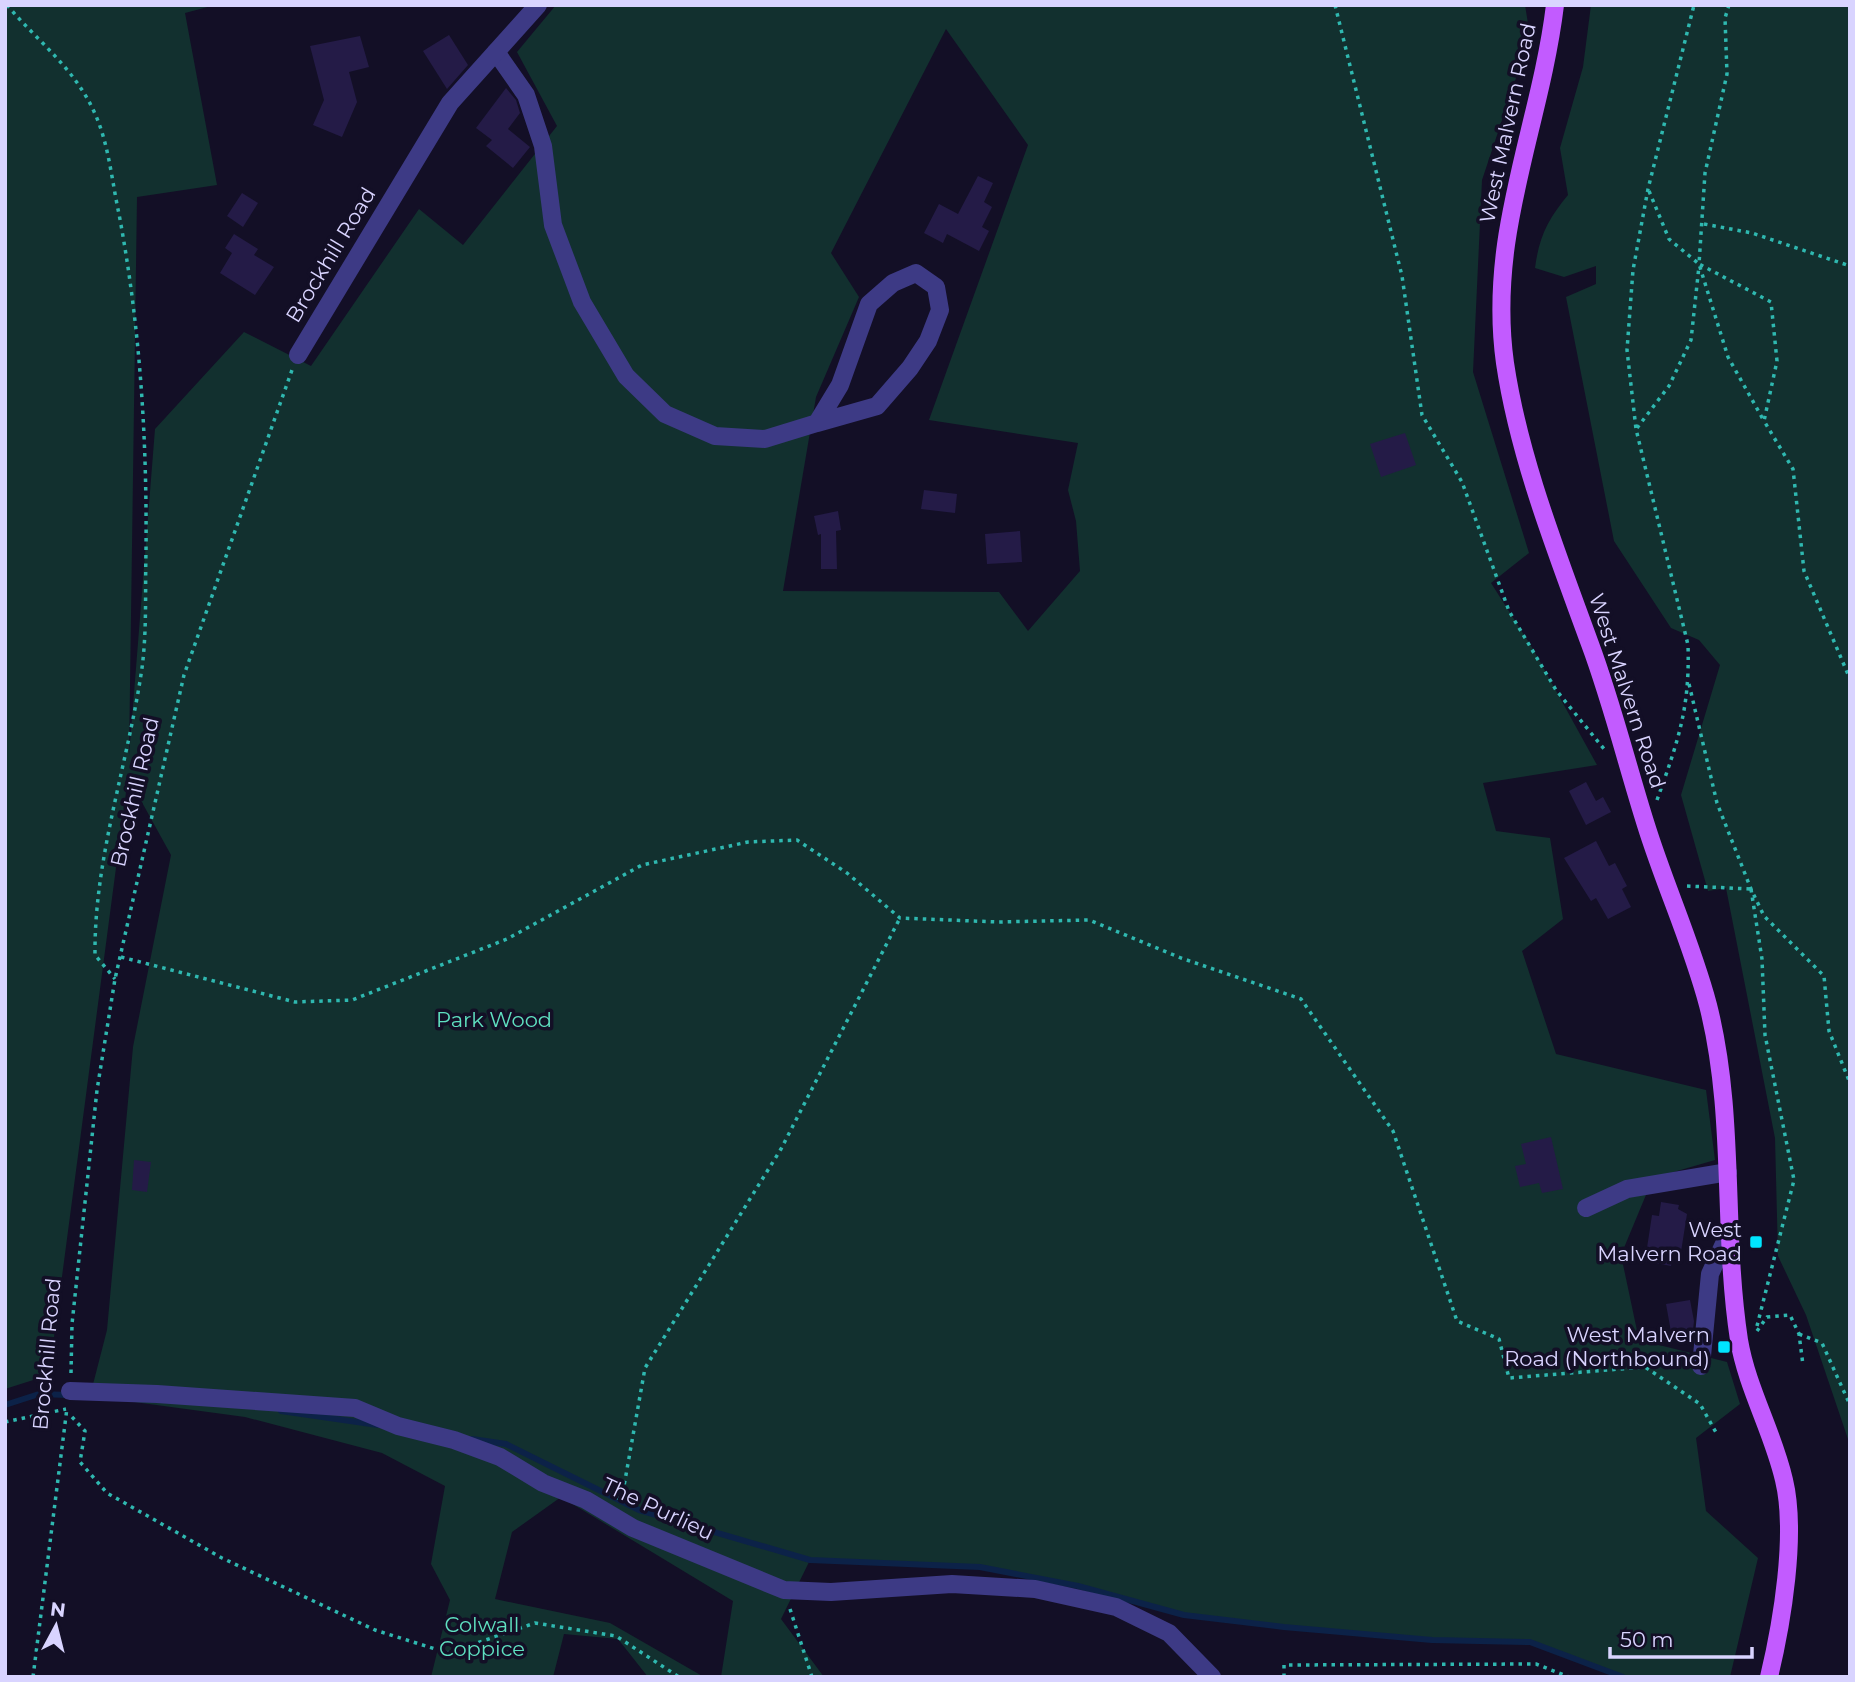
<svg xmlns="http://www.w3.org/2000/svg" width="1855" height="1682" viewBox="0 0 1855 1682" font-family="Montserrat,sans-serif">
<rect width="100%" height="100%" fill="#130f26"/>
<g fill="#12302f" fill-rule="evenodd">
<path d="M5,5H215L185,13L217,185L137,197L129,756L155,429L244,332L311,366L419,209L463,245L557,126L517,52L556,5H1525L1530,36L1482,180L1473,372L1529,553L1491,583L1533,649L1597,765L1483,783L1496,831L1550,838L1563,919L1522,951L1556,1054L1706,1090L1715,1160L1653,1178L1621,1255L1639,1340L1727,1362L1740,1404L1696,1438L1706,1511L1758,1558L1730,1677H1623L1530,1642L1432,1640L1184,1615L1078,1586L980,1567L810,1560L781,1619L824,1677H721L733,1601L561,1497L512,1532L495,1599L610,1623L704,1677H648L618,1639L564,1634L553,1677H431L450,1600L431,1564L445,1486L382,1453L245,1417L90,1396L107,1330L133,1047L171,855L128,777L49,1375L5,1389ZM946,29L1028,145L929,420L1078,443L1068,490L1076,521L1080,571L1028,631L999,592L783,591L816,397L859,297L831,253Z"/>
<path d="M1591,5H1850V1445L1806,1315L1778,1256L1775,1138L1726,888L1708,891L1681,795L1720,665L1699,640L1671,628L1614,541L1566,297L1596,284V266L1564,277L1535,268C1539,237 1548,219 1568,195L1560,148L1583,67Z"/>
</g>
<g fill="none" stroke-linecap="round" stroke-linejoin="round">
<g stroke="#0c2248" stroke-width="6">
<path d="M5,1405L39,1394L68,1395"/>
<path d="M281,1411L378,1425"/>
<path d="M472,1439L506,1444L639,1510L810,1560L980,1567L1078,1586L1184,1615L1284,1627L1432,1640L1530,1642L1623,1677"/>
</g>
</g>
<g fill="#241b47">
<path d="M449,35L468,65L447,89L423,51Z"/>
<path d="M360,36L369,67L349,72L357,102L342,137L313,125L324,100L310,46Z"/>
<path d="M506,88L516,100L520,113L508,129L530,147L513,168L486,146L492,140L476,128Z"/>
<path d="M978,176L993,183L984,202L992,207L982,227L989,231L979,251L947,234L943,243L924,233L939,204L958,214Z"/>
<path d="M242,193L258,203L243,227L227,216Z"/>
<path d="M234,234L258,249L254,255L274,267L255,295L220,273L232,253L225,248Z"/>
<path d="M1405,433L1416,465L1381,477L1370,444Z"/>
<path d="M924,490L957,494L955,513L921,509Z"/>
<path d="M838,511L841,530L836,531L837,569H821V534L818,535L814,516Z"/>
<path d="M1020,531L1022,562L987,564L985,534Z"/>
<path d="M1586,782L1596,801L1603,797L1611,812L1586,825L1569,791Z"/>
<path d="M1596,841L1609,866L1615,863L1627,886L1622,889L1631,907L1608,919L1596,898L1591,901L1564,858Z"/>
<path d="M1551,1137L1563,1189L1542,1193L1539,1183L1520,1187L1515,1166L1526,1164L1521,1144Z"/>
<path d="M134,1160L151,1162L147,1192L132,1190Z"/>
<path d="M1661,1202L1679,1205L1678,1209L1687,1214L1680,1258L1673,1256L1671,1266L1645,1261L1652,1215L1659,1216Z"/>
<path d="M1690,1300L1694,1321L1692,1339L1680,1341L1678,1331L1671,1332L1666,1304Z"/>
</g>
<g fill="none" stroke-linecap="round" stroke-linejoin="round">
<g stroke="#2fb8b0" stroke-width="3.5" stroke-dasharray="3.5 5" stroke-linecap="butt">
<path d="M7,5C39,43 76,69 96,116C109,146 112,182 119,214C140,326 147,437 146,551C145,590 147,630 142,668C128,764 94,858 95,955L115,979"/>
<path d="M1335,5L1402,276L1422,415L1462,482L1509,611L1556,690L1604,749"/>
<path d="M1729,5L1725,18L1727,74L1705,173L1699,264L1771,302L1777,361L1764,421L1793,469L1804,571L1850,679"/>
<path d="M1649,191L1669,239L1699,264L1728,357L1764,421"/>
<path d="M1704,224L1752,233L1850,266"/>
<path d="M1637,428L1669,386L1691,340L1699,266"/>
<path d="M1689,684L1717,803L1751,889L1764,916L1824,976L1829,1031L1850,1083"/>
<path d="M1657,800C1678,741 1690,709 1688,645L1636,429L1627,350L1633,270L1648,189L1694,5"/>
<path d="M1687,886L1751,889"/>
<path d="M1751,889L1762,959L1765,1035L1794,1180L1757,1326"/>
<path d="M121,957L295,1002L352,1000L507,939L642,865L748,842L797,840L847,873L900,918L998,922L1089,920L1181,958L1301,999L1393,1131L1457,1321L1499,1339L1509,1378L1645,1367L1700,1404L1718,1436"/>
<path d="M1757,1331L1767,1317L1790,1315L1799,1334L1803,1365"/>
<path d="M1799,1334L1822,1343L1850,1405"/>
<path d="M71,1373L72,1324L97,1090L115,979L184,675L292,370"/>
<path d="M72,1417L85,1431L80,1462L107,1493L222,1558L375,1630L448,1653L535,1623L616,1636L679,1677"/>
<path d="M5,1422L66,1409"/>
<path d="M618,1500L624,1486L645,1368L781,1149L900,918"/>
<path d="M790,1609L812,1677"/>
<path d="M33,1677L67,1408"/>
<path d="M1284,1677V1665L1536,1664L1569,1677"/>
</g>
<g stroke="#3d3a85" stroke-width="18">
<path d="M496,52L526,95L543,146L553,225L582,302L626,376L665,414L715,436L765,439L817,423L840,385L869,304L893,283L916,273L936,287L940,310L928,341L910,368L877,406L817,423"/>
<path d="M298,355L450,103L538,5"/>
<path d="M1586,1208L1627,1189L1728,1172"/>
<path d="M1701,1366L1710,1274L1729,1233"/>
<path d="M70,1391L157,1394L355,1408L398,1426L454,1440L500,1457L543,1483L586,1500L633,1528L784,1590L831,1592L952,1584L1035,1589L1116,1607L1169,1633L1212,1677"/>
</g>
<path stroke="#c25bff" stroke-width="18" d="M1555,5C1540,128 1487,234 1505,363C1519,458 1557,553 1590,644C1612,703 1627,765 1646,825C1665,886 1692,944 1708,1005C1736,1115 1722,1229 1739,1340C1747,1388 1773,1432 1784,1480C1797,1534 1782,1623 1769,1677"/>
</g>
<g fill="#00e5ff" stroke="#130f26" stroke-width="2.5">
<rect x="1749" y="1235" width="14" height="14" rx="3.5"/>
<rect x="1717" y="1340" width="14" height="14" rx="3.5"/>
</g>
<g text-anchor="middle" stroke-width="7" stroke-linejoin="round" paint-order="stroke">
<g font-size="21" fill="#d9d4ff" stroke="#130f26">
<text transform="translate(1508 123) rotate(-78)" y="7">West Malvern Road</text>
<text transform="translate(331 255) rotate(-59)" y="7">Brockhill Road</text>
<text transform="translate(1627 691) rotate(72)" y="7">West Malvern Road</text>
<text transform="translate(135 792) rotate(-77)" y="7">Brockhill Road</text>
<text transform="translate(47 1354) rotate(-85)" y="7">Brockhill Road</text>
<text transform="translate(658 1509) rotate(25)" y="7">The Purlieu</text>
</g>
<g font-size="21" fill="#5fe0c0" stroke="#130f26">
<text x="494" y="1027">Park Wood</text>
<text x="482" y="1632">Colwall<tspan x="482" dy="24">Coppice</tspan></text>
</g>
<g font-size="21" fill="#d9d4ff" stroke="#130f26" text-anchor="end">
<text x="1742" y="1237">West<tspan x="1742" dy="24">Malvern Road</tspan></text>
<text x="1710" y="1342">West Malvern<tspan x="1710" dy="24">Road (Northbound)</tspan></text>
</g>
</g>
<rect width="1855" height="1682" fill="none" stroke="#d9d4ff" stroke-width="14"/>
<g transform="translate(56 1626) rotate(7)" stroke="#130f26" stroke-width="5" paint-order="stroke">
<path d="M0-5L12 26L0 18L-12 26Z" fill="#d9d4ff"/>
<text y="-10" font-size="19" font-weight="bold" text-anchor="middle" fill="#d9d4ff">N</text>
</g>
<path d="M1610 1647v10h142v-10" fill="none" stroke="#d9d4ff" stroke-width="3.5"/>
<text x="1620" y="1647" font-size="21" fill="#d9d4ff" stroke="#130f26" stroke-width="5" paint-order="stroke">50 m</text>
</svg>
